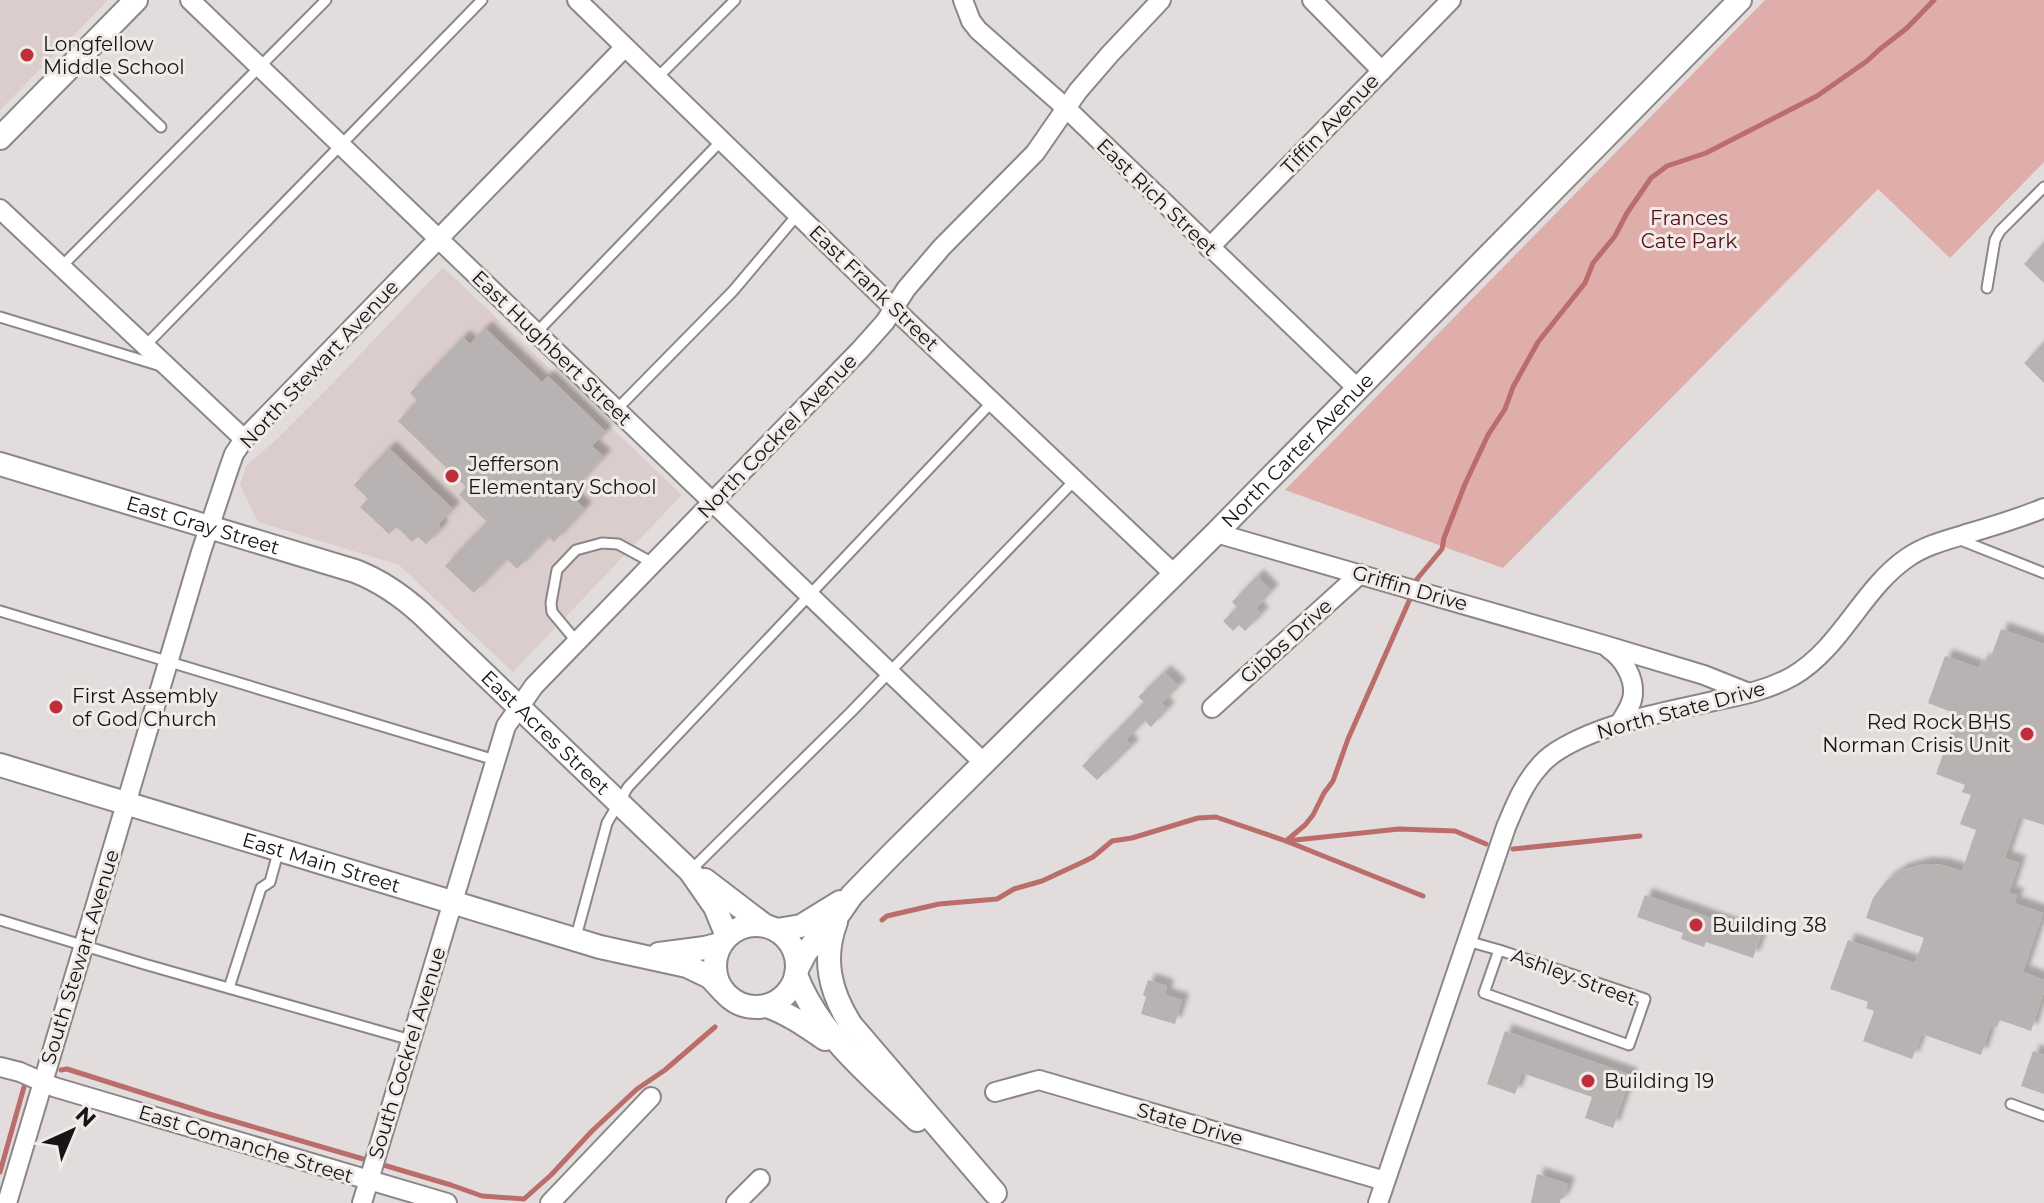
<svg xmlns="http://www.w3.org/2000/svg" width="2044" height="1203" viewBox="0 0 2044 1203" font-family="Montserrat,sans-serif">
<defs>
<filter id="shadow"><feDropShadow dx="7" dy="-7" stdDeviation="2" flood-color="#0004"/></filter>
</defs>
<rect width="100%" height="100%" fill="#e2dddc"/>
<g fill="#dbcdcc">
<path d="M0,0H108L0,110Z"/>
<path d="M443,267L682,495L513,672L399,565L258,522L240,485L246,466L278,438L331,385Z"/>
</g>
<path fill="#dfadaa" d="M1765,0H2044V162L1950,258L1878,189L1503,568L1285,490Z"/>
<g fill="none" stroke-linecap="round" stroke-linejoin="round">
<g stroke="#ba6d6b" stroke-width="5">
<path d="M1417,579L1442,549L1444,538L1465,484L1488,435L1505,409L1513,387L1538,342L1585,283L1593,263L1615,236L1627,213L1651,178L1667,166L1706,153L1817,96L1867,61L1880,49L1907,28L1934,0"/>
<path d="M1410,599L1348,739L1333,781L1324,793L1313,815L1305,825L1286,841L1423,896"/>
<path d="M1513,849L1640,836"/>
<path d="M882,920L887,916L939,904L997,899L1014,889L1042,881L1083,862L1093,857L1112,841L1132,838L1198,818L1216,817L1286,841L1399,829L1455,831L1486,844"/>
<path d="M61,1070L67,1069L209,1114L370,1161"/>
<path d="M380,1164L451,1185L482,1196L524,1199L551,1175L592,1131L637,1089L665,1070L715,1027"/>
<path d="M0,1172L24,1087"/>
</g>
</g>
<g fill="#b8b3b2" filter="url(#shadow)">
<path d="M2044,242V283L2024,264Z"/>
<path d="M485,328L542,382L548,376L606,432L592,446L604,457L569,494L585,509L554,542L548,537L517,569L507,559L474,593L445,566L487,522L459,495L466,487L398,421L417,401L410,393L463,337L470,344Z"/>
<path d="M2044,342V383L2024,363Z"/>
<path d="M389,448L453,509L439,524L441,529L426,544L418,537L412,542L397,527L389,534L360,507L368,499L354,485Z"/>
<path d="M1257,576L1272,591L1256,608L1262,614L1245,631L1239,625L1233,631L1223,621L1237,607L1232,602Z"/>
<path d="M2001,629L2044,644V825L2019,817L2005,858L2019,863L2009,893L2017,895L2014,903L2043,913L2023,972L2044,980V992L2031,1031L2000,1020L1997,1027L1991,1025L1981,1055L1922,1034L1912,1059L1863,1041L1874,1011L1866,1008L1868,1002L1830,989L1848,940L1915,963L1924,938L1866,918L1873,898L1887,880L1902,870L1925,864L1942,865L1962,871L1976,830L1960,824L1971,795L1962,792L1965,785L1936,774L1957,714L1928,703L1945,656L1979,668L1982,660L1989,662Z"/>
<path d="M1164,672L1179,686L1162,703L1168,709L1151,727L1145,721L1126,740L1132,746L1097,780L1082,766L1144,702L1138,697Z"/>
<path d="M1645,895L1761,935L1753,958L1706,942L1704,947L1681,939L1683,933L1637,917Z"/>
<path d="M1148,980L1167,986L1165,995L1182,1000L1175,1024L1141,1014L1146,997L1143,995Z"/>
<path d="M1505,1031L1631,1075L1613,1128L1585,1118L1592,1097L1522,1073L1515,1094L1487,1084Z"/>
<path d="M2033,1051L2044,1055V1094L2021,1086Z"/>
<path d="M1537,1174L1568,1184L1563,1199L1561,1198L1560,1203H1531Z"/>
</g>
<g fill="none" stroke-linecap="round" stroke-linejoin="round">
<g stroke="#8c8787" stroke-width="13">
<g id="service">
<path d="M84,53L161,127"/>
<path d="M657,78L735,0"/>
<path d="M61,267L326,0"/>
<path d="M1987,288L1995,240L2000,231L2044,187"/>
<path d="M0,317L161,366"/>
<path d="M536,333L722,140"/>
<path d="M145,346L482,0"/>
<path d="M616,410L733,291L798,214"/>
<path d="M1958,539L2044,573"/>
<path d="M0,611L495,760"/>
<path d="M577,642L552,612L551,603L557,570L576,550L602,543L618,544L653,563"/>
<path d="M690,871L851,712L1075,480"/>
<path d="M0,920L144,964L411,1040"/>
<path d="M575,940L607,823L628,787L992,402"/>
<path d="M1467,941L1499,950L1645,999L1629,1045L1484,993L1499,950"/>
<path d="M229,988L261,888L270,882L279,849"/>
<path d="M2011,1104L2044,1116"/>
</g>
</g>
<g stroke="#8c8787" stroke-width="22">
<g id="minor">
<path d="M190,0L983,762"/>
<path d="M577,0L907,321L1174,574"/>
<path d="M963,0L971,21L978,30L1066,108L1358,389"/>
<path d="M1312,0L1382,71"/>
<path d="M0,209L244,439"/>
<path d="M1209,248L1451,0"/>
<path d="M1216,533L1604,645L1704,675L1749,693"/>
<path d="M1609,649C1623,658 1634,677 1633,693C1633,704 1625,714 1620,723"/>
<path d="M1212,708L1360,574"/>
<path d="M0,1067L20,1072L54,1087L447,1203"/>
<path d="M995,1092L1039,1080L1385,1181"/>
<path d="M7,1203L201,552L228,471L234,454L244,439L625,47"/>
<path d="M362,1203L506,726L534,686L860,350L885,322L906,289L942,247L1035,153L1078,91L1110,54L1161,0"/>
<path d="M550,1203L651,1097"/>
<path d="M736,1203L760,1179"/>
<path d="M1378,1203L1506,827C1515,806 1523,785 1538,768C1548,755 1563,747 1577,740C1621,719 1671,711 1718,700C1744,695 1770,689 1793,676C1841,648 1862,589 1907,558C1924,546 1943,541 1963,535C1990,527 2018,519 2044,508"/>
</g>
</g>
<g stroke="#8c8787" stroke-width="26">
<g id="tertiary">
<path d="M0,138L136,0"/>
<path id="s1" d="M0,464L355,571C381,581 401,595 422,614L690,871L715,907L727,936"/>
<path id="s2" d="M0,765L600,947L687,966L710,977L723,991"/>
<path d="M705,880L764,925"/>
<path d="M836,922C822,959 830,992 851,1025L995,1193"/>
<circle cx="756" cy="966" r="41"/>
<path d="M777,930L801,926L840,902"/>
<path d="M659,954L705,948L720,944"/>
<path id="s3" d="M797,969L806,952L838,915L852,895L894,852L1216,533L1740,0"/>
<path d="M796,975C819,1035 872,1077 917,1120"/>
<path d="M767,1006C789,1014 806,1026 825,1039"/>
</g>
</g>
<use href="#service" stroke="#fff" stroke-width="9"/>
<use href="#minor" stroke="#fff" stroke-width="18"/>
<use href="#tertiary" stroke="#fff" stroke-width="22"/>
</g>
<g fill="#bf2f3a" stroke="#f0eae9" stroke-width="3">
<circle cx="27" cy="55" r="8"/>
<circle cx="452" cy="476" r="8"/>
<circle cx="56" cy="707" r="8"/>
<circle cx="2027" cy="734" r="8"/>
<circle cx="1696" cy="925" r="8"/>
<circle cx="1588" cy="1081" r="8"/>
</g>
<g text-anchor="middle" stroke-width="6" stroke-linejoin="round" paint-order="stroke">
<g font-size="20" fill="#161414" stroke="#f0eae9" text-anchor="start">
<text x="43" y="51">Longfellow<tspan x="43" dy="23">Middle School</tspan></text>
<text x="468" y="471">Jefferson<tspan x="468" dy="23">Elementary School</tspan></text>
<text x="72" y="703">First Assembly<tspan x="72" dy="23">of God Church</tspan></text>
<text x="2011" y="729" text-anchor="end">Red Rock BHS<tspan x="2011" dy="23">Norman Crisis Unit</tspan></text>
<text x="1712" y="932">Building 38</text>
<text x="1604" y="1088">Building 19</text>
</g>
<g font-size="20" fill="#161414" stroke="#f0eae9">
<text transform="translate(1330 124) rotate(-46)" y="7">Tiffin Avenue</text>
<text transform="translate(1157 197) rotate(44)" y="7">East Rich Street</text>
<text transform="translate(874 288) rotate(44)" y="7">East Frank Street</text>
<text transform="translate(552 348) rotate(44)" y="7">East Hughbert Street</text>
<text transform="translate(319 364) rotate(-47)" y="7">North Stewart Avenue</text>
<text transform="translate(777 436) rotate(-46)" y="7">North Cockrel Avenue</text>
<text dy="7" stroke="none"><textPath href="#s3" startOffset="722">North Carter Avenue</textPath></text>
<text dy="7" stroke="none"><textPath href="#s1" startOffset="212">East Gray Street</textPath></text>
<text transform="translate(1410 588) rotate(16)" y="7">Griffin Drive</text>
<text transform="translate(1286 641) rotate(-42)" y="7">Gibbs Drive</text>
<text transform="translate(1681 710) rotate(-15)" y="7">North State Drive</text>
<text dy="7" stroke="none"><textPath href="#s1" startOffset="622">East Acres Street</textPath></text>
<text dy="7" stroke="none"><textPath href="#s2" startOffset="336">East Main Street</textPath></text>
<text transform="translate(80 957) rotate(-73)" y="7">South Stewart Avenue</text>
<text transform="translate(1574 977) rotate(20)" y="7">Ashley Street</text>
<text transform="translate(407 1053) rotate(-73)" y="7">South Cockrel Avenue</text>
<text transform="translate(1190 1124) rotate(16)" y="7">State Drive</text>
<text transform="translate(246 1144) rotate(17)" y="7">East Comanche Street</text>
</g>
<g font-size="20" fill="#550d13" stroke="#f0eae9">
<text x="1689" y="225">Frances<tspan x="1689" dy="23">Cate Park</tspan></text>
</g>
</g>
<g transform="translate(72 1131) rotate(44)" stroke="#f0eae9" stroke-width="6" paint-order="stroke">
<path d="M0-6L14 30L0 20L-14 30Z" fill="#161414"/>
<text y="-12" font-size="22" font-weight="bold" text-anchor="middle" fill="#161414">N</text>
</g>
</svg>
